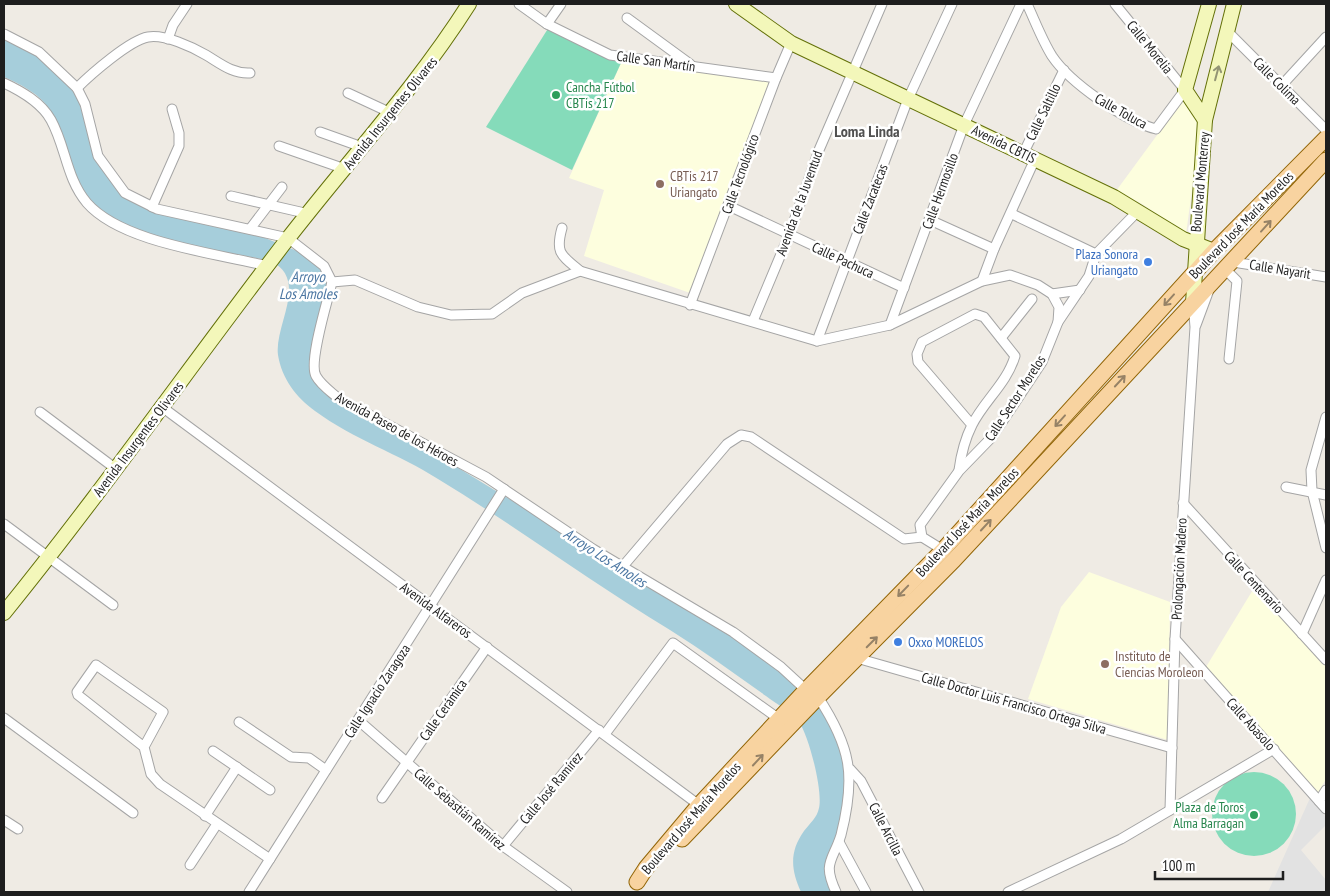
<svg xmlns="http://www.w3.org/2000/svg" width="1330" height="896" viewBox="0 0 1330 896" font-family="'PT Sans Narrow',sans-serif">
<rect width="100%" height="100%" fill="#efebe4"/>
<g fill="#fdfede">
<path d="M621,63L773,80L693,294L584,256L604,190L569,178Z"/>
<path d="M1185,97L1202,119L1186,234L1142,204L1116,191Z"/>
<path d="M1089,572L1170,602L1168,740L1028,699L1061,607Z"/>
<path d="M1254,588L1326,666V779L1317,795L1206,667Z"/>
</g>
<g fill="#85dbba">
<path d="M549,27L621,63L572,170L486,127Z"/>
<circle cx="1254" cy="814" r="42"/>
</g>
<path fill="#e2e2e2" d="M1310,798L1326,817V825L1301,850L1326,880V892H1268Z"/>
<path fill="#a6cedb" d="M4,40L35,52L73,90L79,102L94,154L124,196L248,231L302,253L321,267L329,283L310,375C332,407 401,437 437,455L760,652L830,719L846,760L843,817L827,860L833,892H801C791,870 789,852 804,831C810,823 817,818 819,808C823,791 809,736 799,722C792,712 776,704 766,696C734,673 703,651 670,630C591,582 517,527 438,479C399,454 353,439 315,411C296,397 282,379 278,355C274,325 310,279 270,261C219,249 142,243 101,210C70,185 69,141 50,110C40,94 20,84 4,77Z"/>
<g fill="none" stroke-linecap="round" stroke-linejoin="round">
<g stroke="#a5a5a5" stroke-width="11">
<g id="street">
<path d="M519,4L547,24L610,55L776,78"/>
<path d="M1027,4C1035,21 1042,40 1052,56C1070,83 1125,121 1156,129L1185,90L1115,4"/>
<path d="M627,18L690,64"/>
<path d="M547,24L561,4"/>
<path d="M1228,32L1326,130"/>
<path d="M4,34L39,52L77,88L85,104L98,156L125,193L157,209L288,238L324,266L332,282C328,300 308,362 316,376C321,385 330,391 338,398L486,477L593,549L733,632L781,667L806,690"/>
<path d="M168,39L173,25L187,4"/>
<path d="M4,83C21,91 41,102 51,120C66,147 66,178 87,203C122,243 216,253 267,266"/>
<path d="M1282,85L1326,37"/>
<path d="M77,88C91,74 130,40 148,37C165,34 192,47 206,55C221,64 233,74 250,73"/>
<path d="M348,93L391,113"/>
<path d="M320,132L362,147"/>
<path d="M279,146L345,169"/>
<path d="M1023,154L1064,70"/>
<path d="M231,196L309,214"/>
<path d="M729,206L904,288"/>
<path d="M152,207L179,146V133L172,109"/>
<path d="M1012,214L1096,254"/>
<path d="M930,220L994,249"/>
<path d="M562,228C555,253 561,255 580,271"/>
<path d="M250,229L282,187"/>
<path d="M1233,262L1326,277"/>
<path d="M1226,270L1237,281L1229,359"/>
<path d="M982,281L994,249L1035,159"/>
<path d="M332,282L355,280L418,307L451,315L492,314L522,293L580,271L817,341L890,325L982,281L1010,275L1038,285L1052,294L1059,307L1058,322"/>
<path d="M1052,294L1080,290"/>
<path d="M690,305L776,78L791,43"/>
<path d="M753,321L789,235L819,150L882,4"/>
<path d="M890,325L964,125L1021,4"/>
<path d="M1196,325L1209,290"/>
<path d="M1001,338L1032,299"/>
<path d="M817,341L908,99L952,4"/>
<path d="M162,407L703,808"/>
<path d="M40,412L116,469"/>
<path d="M1326,417L1311,470L1312,491L1326,548"/>
<path d="M959,470C961,455 965,439 972,425C984,401 1007,383 1015,356L984,317L975,314L922,342L917,354L918,362L972,425"/>
<path d="M1286,487L1326,495"/>
<path d="M1183,503L1326,660"/>
<path d="M4,524L113,605"/>
<path d="M943,550L922,537L920,525L959,471L992,437L1042,362L1058,322L1089,276L1096,254L1138,211"/>
<path d="M624,565L727,444L741,435L751,437L904,539L922,537"/>
<path d="M1302,634L1326,580"/>
<path d="M1175,639L1326,809"/>
<path d="M853,657L1172,748"/>
<path d="M818,697C851,747 856,776 841,835C833,861 822,862 836,892"/>
<path d="M4,718L133,813"/>
<path d="M358,720L503,846L567,892"/>
<path d="M239,722L291,757L309,758L326,770"/>
<path d="M605,734L673,643L779,719"/>
<path d="M144,747L163,712L96,665L77,692L78,695L144,747L151,774L160,784L270,859"/>
<path d="M213,751L270,790"/>
<path d="M850,769L861,781L919,892"/>
<path d="M382,798L487,647"/>
<path d="M1319,801L1326,790"/>
<path d="M1170,810L1175,639L1195,327L1193,303"/>
<path d="M205,816L237,767"/>
<path d="M4,820L18,829"/>
<path d="M839,842L866,892"/>
<path d="M503,846L599,730"/>
<path d="M190,865L217,824"/>
<path d="M249,892L504,489"/>
<path d="M1008,892L1121,839L1274,749"/>
</g>
</g>
<g stroke="#647109" stroke-width="16">
<g id="secondary">
<path d="M736,4L791,43L1114,197L1183,239L1214,251"/>
<path d="M1205,120L1185,90L1209,4"/>
<path d="M1193,303L1205,120L1234,4"/>
<path d="M4,613C102,492 191,365 286,241C347,162 415,89 469,4"/>
</g>
</g>
<g stroke="#926506" stroke-width="17">
<g id="primary">
<path d="M682,839L818,697L954,560L1326,160"/>
<path d="M637,882L646,868L699,805L806,690L943,550L1214,251L1326,138"/>
</g>
</g>
<use href="#street" stroke="#fff" stroke-width="9"/>
<use href="#secondary" stroke="#f3f7ba" stroke-width="14"/>
<use href="#primary" stroke="#f8d3a0" stroke-width="15"/>
</g>
<defs><path id="oneway-shaft" d="M-6 0H5M1.5-3L5.5 0L1.5 3" fill="none" stroke-width="1.6" stroke-linecap="round" stroke-linejoin="round" transform="scale(1.25)"/></defs>
<use stroke="#939574" href="#oneway-shaft" transform="translate(1217 73) rotate(-75)"/>
<g stroke="#968266">
<use href="#oneway-shaft" transform="translate(1266 226) rotate(-48)"/>
<use href="#oneway-shaft" transform="translate(1169 300) rotate(132)"/>
<use href="#oneway-shaft" transform="translate(1120 381) rotate(-47)"/>
<use href="#oneway-shaft" transform="translate(1060 421) rotate(132)"/>
<use href="#oneway-shaft" transform="translate(986 525) rotate(-47)"/>
<use href="#oneway-shaft" transform="translate(903 591) rotate(134)"/>
<use href="#oneway-shaft" transform="translate(872 642) rotate(-45)"/>
<use href="#oneway-shaft" transform="translate(758 760) rotate(-47)"/>
</g>
<g fill="#2e9e5b" stroke="#fff" stroke-width="2">
<circle cx="556" cy="95" r="5"/>
<circle cx="1254" cy="815" r="5"/>
</g>
<g fill="#8d6e63" stroke="#fff" stroke-width="2">
<circle cx="660" cy="184" r="5"/>
<circle cx="1105" cy="664" r="5"/>
</g>
<g fill="#3f7fe0" stroke="#fff" stroke-width="2">
<circle cx="1148" cy="262" r="5"/>
<circle cx="898" cy="642" r="5"/>
</g>
<g text-anchor="middle" stroke-width="5" stroke-linejoin="round" paint-order="stroke">
<g font-size="14" fill="#1e1e1e" stroke="#fff">
<text transform="translate(1150 47) rotate(51)" y="5">Calle Morelia</text>
<text transform="translate(656 61) rotate(8)" y="5">Calle San Martín</text>
<text transform="translate(1277 81) rotate(45)" y="5">Calle Colima</text>
<text transform="translate(1121 111) rotate(29)" y="5">Calle Toluca</text>
<text transform="translate(1043 112) rotate(-64)" y="5">Calle Saltillo</text>
<text transform="translate(390 113) rotate(-51)" y="5">Avenida Insurgentes Olivares</text>
<text transform="translate(1004 144) rotate(26)" y="5">Avenida CBTIS</text>
<text transform="translate(740 174) rotate(-70)" y="5">Calle Tecnológico</text>
<text transform="translate(1200 182) rotate(-85)" y="5">Boulevard Monterrey</text>
<text transform="translate(940 191) rotate(-70)" y="5">Calle Hermosillo</text>
<text transform="translate(870 199) rotate(-69)" y="5">Calle Zacatecas</text>
<text transform="translate(799 203) rotate(-70)" y="5">Avenida de la Juventud</text>
<text transform="translate(1241 225) rotate(-46)" y="5">Boulevard José María Morelos</text>
<text transform="translate(843 260) rotate(25)" y="5">Calle Pachuca</text>
<text transform="translate(1280 269) rotate(9)" y="5">Calle Nayarit</text>
<text transform="translate(1015 398) rotate(-57)" y="5">Calle Sector Morelos</text>
<text transform="translate(397 429) rotate(29)" y="5">Avenida Paseo de los Héroes</text>
<text transform="translate(138 439) rotate(-53)" y="5">Avenida Insurgentes Olivares</text>
<text transform="translate(967 522) rotate(-47)" y="5">Boulevard José María Morelos</text>
<text transform="translate(1179 569) rotate(-87)" y="5">Prolongación Madero</text>
<text transform="translate(1254 582) rotate(47)" y="5">Calle Centenario</text>
<text transform="translate(436 610) rotate(36)" y="5">Avenida Alfareros</text>
<text transform="translate(377 691) rotate(-57)" y="5">Calle Ignacio Zaragoza</text>
<text transform="translate(1014 703) rotate(16)" y="5">Calle Doctor Luis Francisco Ortega Silva</text>
<text transform="translate(443 710) rotate(-55)" y="5">Calle Cerámica</text>
<text transform="translate(1251 724) rotate(48)" y="5">Calle Abasolo</text>
<text transform="translate(551 788) rotate(-50)" y="5">Calle José Ramírez</text>
<text transform="translate(460 809) rotate(41)" y="5">Calle Sebastián Ramírez</text>
<text transform="translate(691 818) rotate(-49)" y="5">Boulevard José María Morelos</text>
<text transform="translate(886 829) rotate(63)" y="5">Calle Arcilla</text>
</g>
<g font-size="14" fill="#27864d" stroke="#fff" text-anchor="start">
<text x="566" y="92">Cancha Fútbol<tspan x="566" dy="16">CBTis 217</tspan></text>
<text x="1244" y="812" text-anchor="end">Plaza de Toros<tspan x="1244" dy="16">Alma Barragan</tspan></text>
</g>
<g font-size="14" fill="#785e54" stroke="#fff" text-anchor="start">
<text x="670" y="181">CBTis 217<tspan x="670" dy="16">Uriangato</tspan></text>
<text x="1115" y="661">Instituto de<tspan x="1115" dy="16">Ciencias Moroleon</tspan></text>
</g>
<g font-size="14" fill="#366cbe" stroke="#fff" text-anchor="end">
<text x="1138" y="259">Plaza Sonora<tspan x="1138" dy="16">Uriangato</tspan></text>
<text x="908" y="647" text-anchor="start">Oxxo MORELOS</text>
</g>
<g font-size="15" font-style="italic" fill="#4b76a2" stroke="#fff">
<text x="308" y="282">Arroyo<tspan x="308" dy="17">Los Amoles</tspan></text>
<text transform="translate(605 558) rotate(33)" y="5">Arroyo Los Amoles</text>
</g>
<g font-size="16" font-weight="bold" fill="#515151" stroke="#fff">
<text x="867" y="137">Loma Linda</text>
</g>
</g>
<rect width="1330" height="896" fill="none" stroke="#1e1e1e" stroke-width="10"/>
<path d="M1155 871v8h128v-8" fill="none" stroke="#1e1e1e" stroke-width="2.5"/>
<text x="1162" y="871" font-size="15" fill="#1e1e1e" stroke="#ffffff" stroke-width="4" paint-order="stroke">100 m</text>
</svg>
